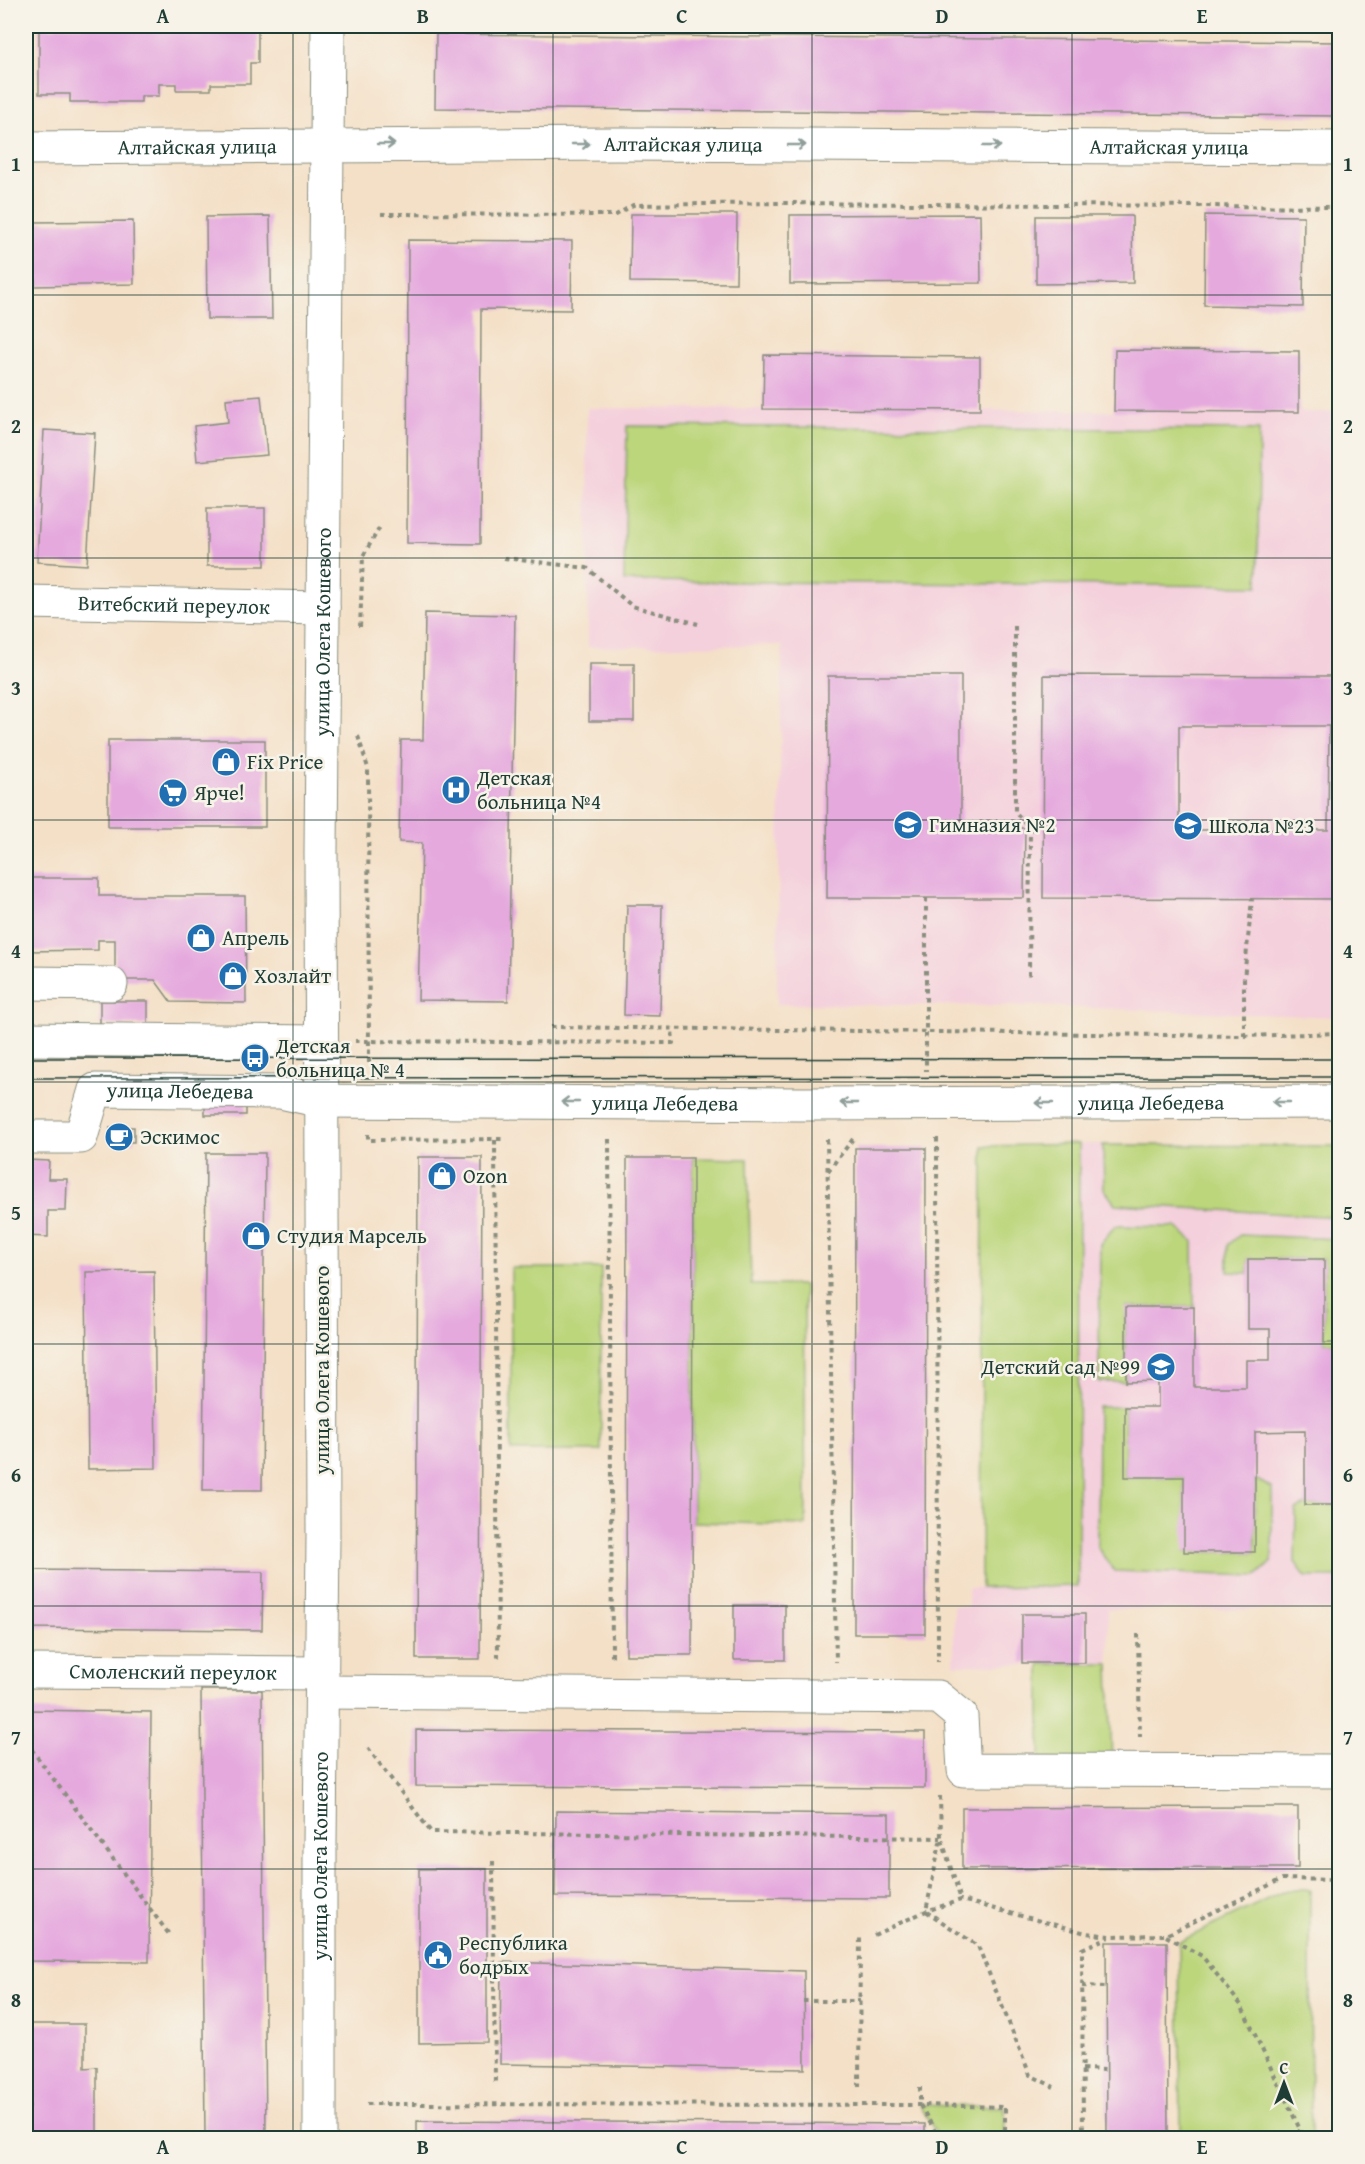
<svg xmlns="http://www.w3.org/2000/svg" width="1365" height="2164" viewBox="0 0 1365 2164" font-family="'Gentium Book Plus',serif">
<rect width="100%" height="100%" fill="#f7f3e8"/>
<filter id="ink" filterUnits="userSpaceOnUse"><feTurbulence type="fractalNoise" baseFrequency=".0167" numOctaves="2"/><feDisplacementMap in="SourceGraphic" scale="12" xChannelSelector="R" yChannelSelector="G"/><feConvolveMatrix kernelMatrix="1 2 1 2 8 2 1 2 1" color-interpolation-filters="sRGB"/></filter>
<filter id="wash" filterUnits="userSpaceOnUse"><feTurbulence type="fractalNoise" baseFrequency=".008" numOctaves="4" result="noise"/><feDisplacementMap in="SourceGraphic" scale="24" xChannelSelector="R" yChannelSelector="G"/><feGaussianBlur stdDeviation="1.35" result="paint"/><feColorMatrix in="noise" values="0 0 0 0 0 0 0 0 0 0 0 0 0 0 0 0 0 1.4 0 .05"/><feComposite in="paint" operator="in"/></filter>
<g filter="url(#wash)">
<rect width="100%" height="100%" fill="#f4e0c7"/>
<g fill="#f4cfdc">
<path d="M587,408L1339,412V1017L1035,1006L777,1004L782,645L588,647Z"/>
<path d="M1090,1144L1339,1146V1610L1108,1609L1109,1664L954,1665V1606L968,1607V1588H981L983,1146Z"/>
</g>
<g fill="#bcd67c" stroke="#6e8a58" stroke-width="1.5">
<path d="M627,426L1259,430L1258,586L624,581Z"/>
<path d="M1079,1144L1078,1586L981,1588L983,1146Z"/>
<path d="M1103,1145L1339,1146V1217L1115,1204L1104,1189Z"/>
<path d="M693,1158L748,1159L751,1285H804L806,1525L693,1522Z"/>
<path d="M1115,1226L1176,1227L1193,1241L1194,1307H1126V1382H1099L1100,1244Z"/>
<path d="M1240,1235L1339,1239V1343H1324V1259H1248V1273L1228,1272V1245Z"/>
<rect x="511" y="1268" width="90" height="183"/>
<path d="M1098,1407H1125V1477H1184L1185,1552H1255V1479L1272,1488V1562L1256,1576L1114,1571L1097,1547Z"/>
<path d="M1305,1505H1339V1577H1306L1295,1562L1296,1510Z"/>
<path d="M1040,1664H1109L1112,1766L1040,1765Z"/>
<path d="M1286,1890H1310L1311,2138H1181L1179,1942Z"/>
<path d="M920,2105L1005,2107V2138H939Z"/>
</g>
<g id="blocks">
<g fill="#e5a9de" fill-rule="evenodd">
<path d="M56,26H258V63H250V84H211V90H176V84H159V96H141V102H70V94H39V28H56Z"/>
<path d="M436,34L1340,42V116L435,108Z"/>
<path d="M631,214H737L736,283L630,282Z"/>
<path d="M980,214L981,283L790,284V215Z"/>
<path d="M1205,215L1304,216L1303,307L1204,305Z"/>
<path d="M270,216L272,319H207L206,217Z"/>
<path d="M1036,216H1132L1133,283L1036,284Z"/>
<path d="M133,221L134,284L35,286L33,222Z"/>
<path d="M408,240L572,241L571,310L481,309L480,544L407,543Z"/>
<path d="M1115,350L1299,351V412L1114,411Z"/>
<path d="M764,355L980,357V410L763,409Z"/>
<path d="M261,396L267,455L197,461L194,426L228,422L226,399Z"/>
<path d="M44,430L95,433L87,565L37,562Z"/>
<rect x="207" y="508" width="58" height="58"/>
<path d="M425,613L515,615L508,1001L418,1000L422,843L399,842L401,740H423Z"/>
<rect x="589" y="664" width="45" height="57"/>
<path d="M1044,675L1340,676V899L1043,898ZM1179,726H1329L1328,830H1179Z"/>
<path d="M828,676H961V828H1025L1024,898H827Z"/>
<rect x="108" y="740" width="157" height="87"/>
<path d="M26,878H99V896H245L246,1003L171,1002L155,980H115V940H98V950L26,951Z"/>
<path d="M627,905H662L660,1016L624,1015Z"/>
<rect x="100" y="1001" width="48" height="24"/>
<path d="M246,1098V1115H205V1099Z"/>
<rect x="110" y="1127" width="24" height="15"/>
<path d="M855,1148H926L925,1634H854Z"/>
<path d="M206,1153H265L262,1490H203Z"/>
<path d="M418,1157H482L480,1659H416Z"/>
<path d="M627,1158H693L692,1655H626Z"/>
<path d="M26,1160L49,1161L48,1179H67L66,1211H48V1237L26,1236Z"/>
<path d="M1248,1259H1324V1343H1340V1505H1305V1431L1255,1432V1552H1184V1477H1125V1407H1158V1381L1126,1382V1307H1194V1387H1246V1360H1270V1329H1248Z"/>
<path d="M154,1271L156,1468L88,1469L86,1272Z"/>
<path d="M26,1570L263,1572L262,1630L26,1628Z"/>
<rect x="734" y="1605" width="51" height="55"/>
<rect x="1022" y="1614" width="63" height="49"/>
<path d="M201,1690H262L266,2138H205Z"/>
<path d="M26,1710L151,1712L149,1962L26,1961Z"/>
<path d="M416,1730L925,1732V1788L416,1786Z"/>
<path d="M1298,1807V1868L962,1869V1808Z"/>
<path d="M556,1811L889,1814V1898L555,1896Z"/>
<path d="M419,1869H487V2042L419,2043Z"/>
<path d="M1106,1942H1167L1168,2138H1107Z"/>
<path d="M501,1962L804,1971L805,2069L500,2064Z"/>
<path d="M26,2024H85V2068L97,2067V2138H26V2109L30,2108L29,2080H26Z"/>
<path d="M417,2121L925,2124V2138H417Z"/>
</g>
</g>
</g>
<g filter="url(#ink)">
<use href="#blocks" fill-opacity="0" stroke="#8a8e7e" stroke-width="1.5"/>
<g fill="none" stroke-linecap="round" stroke-linejoin="round">
<g stroke="#8a8e7e" stroke-width="35">
<g id="minor">
<path id="s1" d="M26,148L617,144L1340,148"/>
<path id="s2" d="M26,602L323,608"/>
<path d="M26,983L111,984"/>
<path d="M26,1039L321,1042"/>
<path id="s3" d="M26,1137H81L95,1090L280,1092L321,1101L803,1104L1340,1102"/>
<path id="s4" d="M26,1671L322,1673"/>
<path d="M322,1692L938,1697L961,1716L964,1770L1340,1771"/>
<path id="s5" d="M320,2138V1844L323,1536L321,853L328,26"/>
</g>
</g>
<g stroke="#8a8e7e" stroke-width="4" stroke-dasharray="4.5 4.5" stroke-linecap="butt">
<path d="M381,214L616,215L633,205L781,203L1340,207"/>
<path d="M504,558L587,568L632,606L698,624"/>
<path d="M1015,626V812L1030,828L1029,976"/>
<path d="M360,627L363,556L380,527"/>
<path d="M358,736L368,768L369,1066"/>
<path d="M926,898V1071"/>
<path d="M551,1027L1244,1036L1340,1033"/>
<path d="M1244,1036V979L1252,899"/>
<path d="M355,1041L673,1043L672,1028"/>
<path d="M368,1134V1140L505,1139"/>
<path d="M937,1138L938,1662"/>
<path d="M609,1139L612,1660"/>
<path d="M827,1139L836,1662"/>
<path d="M495,1140L498,1661"/>
<path d="M828,1171L853,1139"/>
<path d="M1138,1634L1140,1737"/>
<path d="M26,1742L171,1937"/>
<path d="M368,1748L431,1832L941,1838"/>
<path d="M940,1796L941,1838L926,1911L978,1946L1030,2075L1054,2087"/>
<path d="M942,1840L961,1900"/>
<path d="M493,1861L495,2086"/>
<path d="M874,1935L926,1911L961,1900L1086,1933L1110,1936L1166,1935L1282,1879L1340,1880"/>
<path d="M1166,1936L1202,1956L1241,2005L1304,2138"/>
<path d="M1082,1986L1107,1987"/>
<path d="M803,2001H860"/>
<path d="M1082,2069L1107,2070"/>
<path d="M859,2087L860,1934"/>
<path d="M920,2087V2105L939,2138"/>
<path d="M367,2104L920,2105L1005,2107V2138"/>
<path d="M1083,2138L1082,1949L1109,1937"/>
<path d="M1293,2138L1300,2130"/>
</g>
<use href="#minor" stroke="#fff" stroke-width="33"/>
<g stroke="#1f3d34" stroke-width="1.5">
<path d="M26,1058L1340,1059"/>
<path d="M26,1078L1340,1077"/>
</g>
</g>
<defs><path id="oneway-shaft" d="M-6 0H5M1.5-3L5.5 0L1.5 3" fill="none" stroke-width="1.6" stroke-linecap="round" stroke-linejoin="round" transform="scale(1.5)"/></defs>
<g stroke="#8f9e9a">
<use href="#oneway-shaft" transform="translate(386 144)"/>
<use href="#oneway-shaft" transform="translate(581 144)"/>
<use href="#oneway-shaft" transform="translate(797 145)"/>
<use href="#oneway-shaft" transform="translate(992 146)"/>
<use href="#oneway-shaft" transform="translate(570 1102) rotate(-180)"/>
<use href="#oneway-shaft" transform="translate(1281 1102) rotate(180)"/>
<use href="#oneway-shaft" transform="translate(849 1103) rotate(180)"/>
<use href="#oneway-shaft" transform="translate(1044 1103) rotate(180)"/>
</g>
</g>
<path fill="none" stroke="#1f3d34" stroke-width="1.5" stroke-opacity="0.55" d="M293,26V2138M553,26V2138M812,26V2138M1072,26V2138M26,295H1340M26,558H1340M26,820H1340M26,1082H1340M26,1344H1340M26,1606H1340M26,1869H1340"/>
<defs>
<g id="shop-disc" transform="scale(1.5)"><circle r="9.5" fill="#1f6fb2" stroke="#f7f3e8"/><path d="M-5-2.5h2.3a2.7 3.5 0 0 1 5.4 0H5L5.5 6h-11ZM-1.5-2.5h3a1.5 2.3 0 0 0-3 0Z" fill="#fff"/></g>
<g id="hospital-disc" transform="scale(1.5)"><circle r="9.5" fill="#1f6fb2" stroke="#f7f3e8"/><path d="M-5-5h3v3.5h4V-5h3V5h-3V1.5h-4V5h-3Z" fill="#fff"/></g>
<g id="supermarket-disc" transform="scale(1.5)"><circle r="9.5" fill="#1f6fb2" stroke="#f7f3e8"/><path d="M-6-5.5h2.5l.6 2H6L4.5 2H-2.5L-4.4-4H-6ZM-1.5 3.2a1.3 1.3 0 1 0 .1 0ZM3 3.2a1.3 1.3 0 1 0 .1 0Z" fill="#fff"/></g>
<g id="school-disc" transform="scale(1.5)"><circle r="9.5" fill="#1f6fb2" stroke="#f7f3e8"/><path d="M0-5L7-2L0 1L-7-2ZM-4 1L0 2.5L4 1V4Q0 6-4 4Z" fill="#fff"/></g>
<g id="bus-disc" transform="scale(1.5)"><circle r="9.5" fill="#1f6fb2" stroke="#f7f3e8"/><path d="M-5-6H5V4H4V6H2V4H-2V6H-4V4H-5ZM-3.5-4V0h7V-4ZM-3.5 1.2v1.5H-2V1.2ZM2 1.2v1.5H3.5V1.2Z" fill="#fff"/></g>
<g id="cafe-disc" transform="scale(1.5)"><circle r="9.5" fill="#1f6fb2" stroke="#f7f3e8"/><path d="M-5.5-4.5H6V0H3Q3 3.5 0 3.5H-2.5Q-5.5 3.5-5.5 0ZM3-3.2v2h1.7v-2ZM-6 4.5H4V6H-6Z" fill="#fff"/></g>
<g id="civic-disc" transform="scale(1.5)"><circle r="9.5" fill="#1f6fb2" stroke="#f7f3e8"/><path d="M-.6-6.5H3V-4.5H.6V-3L4-1V1h2V6H-6V1h2V-1L-.6-3ZM-1.2 2.5V6h2.4V2.5Z" fill="#fff"/></g>
</defs>
<g fill-rule="evenodd">
<use href="#shop-disc" x="226" y="762"/>
<use href="#hospital-disc" x="456" y="790"/>
<use href="#supermarket-disc" x="173" y="793"/>
<use href="#school-disc" x="908" y="825"/>
<use href="#school-disc" x="1188" y="826"/>
<use href="#shop-disc" x="201" y="938"/>
<use href="#shop-disc" x="233" y="976"/>
<use href="#bus-disc" x="255" y="1058"/>
<use href="#cafe-disc" x="119" y="1137"/>
<use href="#shop-disc" x="442" y="1176"/>
<use href="#shop-disc" x="256" y="1236"/>
<use href="#school-disc" x="1161" y="1367"/>
<use href="#civic-disc" x="438" y="1955"/>
</g>
<g text-anchor="middle" stroke-width="5" stroke-linejoin="round" paint-order="stroke">
<g font-size="21" fill="#1f3d34" stroke="#f7f3e8">
<text dy="7" stroke="none"><textPath href="#s1" startOffset="657">Алтайская улица</textPath></text>
<text dy="7" stroke="none"><textPath href="#s1" startOffset="171">Алтайская улица</textPath></text>
<text dy="7" stroke="none"><textPath href="#s1" startOffset="1143">Алтайская улица</textPath></text>
<text dy="7" stroke="none"><textPath href="#s2" startOffset="148">Витебский переулок</textPath></text>
<text dy="7" stroke="none"><textPath href="#s5" startOffset="1506">улица Олега Кошевого</textPath></text>
<text dy="7" stroke="none"><textPath href="#s3" startOffset="189">улица Лебедева</textPath></text>
<text dy="7" stroke="none"><textPath href="#s3" startOffset="675">улица Лебедева</textPath></text>
<text dy="7" stroke="none"><textPath href="#s3" startOffset="1161">улица Лебедева</textPath></text>
<text transform="translate(322 1370) rotate(-90)" y="7">улица Олега Кошевого</text>
<text dy="7" stroke="none"><textPath href="#s4" startOffset="147">Смоленский переулок</textPath></text>
<text dy="7" stroke="none"><textPath href="#s5" startOffset="282">улица Олега Кошевого</textPath></text>
</g>
<g font-size="21" fill="#1f3d34" stroke="#f7f3e8" text-anchor="start">
<text x="247" y="769">Fix Price</text>
<text x="477" y="785">Детская<tspan x="477" dy="24">больница №4</tspan></text>
<text x="194" y="800">Ярче!</text>
<text x="929" y="832">Гимназия №2</text>
<text x="1209" y="833">Школа №23</text>
<text x="222" y="945">Апрель</text>
<text x="254" y="983">Хозлайт</text>
<text x="276" y="1053">Детская<tspan x="276" dy="24">больница № 4</tspan></text>
<text x="140" y="1144">Эскимос</text>
<text x="463" y="1183">Ozon</text>
<text x="277" y="1243">Студия Марсель</text>
<text x="1140" y="1374" text-anchor="end">Детский сад №99</text>
<text x="459" y="1950">Республика<tspan x="459" dy="24">бодрых</tspan></text>
</g>
</g>
<rect width="1365" height="2164" fill="none" stroke="#f7f3e8" stroke-width="66"/>
<g transform="translate(1284 2083)" stroke="#f7f3e8" stroke-width="4.5" paint-order="stroke">
<path d="M0-4.5L10 22L0 15L-10 22Z" fill="#1f3d34"/>
<text y="-9" font-size="16" font-weight="bold" text-anchor="middle" fill="#1f3d34">С</text>
</g>
<rect x="33" y="33" width="1299" height="2098" fill="none" stroke="#1f3d34" stroke-width="2"/>
<g font-size="20" text-anchor="middle" font-weight="bold" fill="#1f3d34">
<text x="163" y="23">A</text>
<text x="423" y="23">B</text>
<text x="682" y="23">C</text>
<text x="942" y="23">D</text>
<text x="1202" y="23">E</text>
<text x="16" y="171">1</text>
<text x="1348" y="171">1</text>
<text x="16" y="433">2</text>
<text x="1348" y="433">2</text>
<text x="16" y="695">3</text>
<text x="1348" y="695">3</text>
<text x="16" y="958">4</text>
<text x="1348" y="958">4</text>
<text x="16" y="1220">5</text>
<text x="1348" y="1220">5</text>
<text x="16" y="1482">6</text>
<text x="1348" y="1482">6</text>
<text x="16" y="1744">7</text>
<text x="1348" y="1744">7</text>
<text x="16" y="2007">8</text>
<text x="1348" y="2007">8</text>
<text x="163" y="2154">A</text>
<text x="423" y="2154">B</text>
<text x="682" y="2154">C</text>
<text x="942" y="2154">D</text>
<text x="1202" y="2154">E</text>
</g>
</svg>
